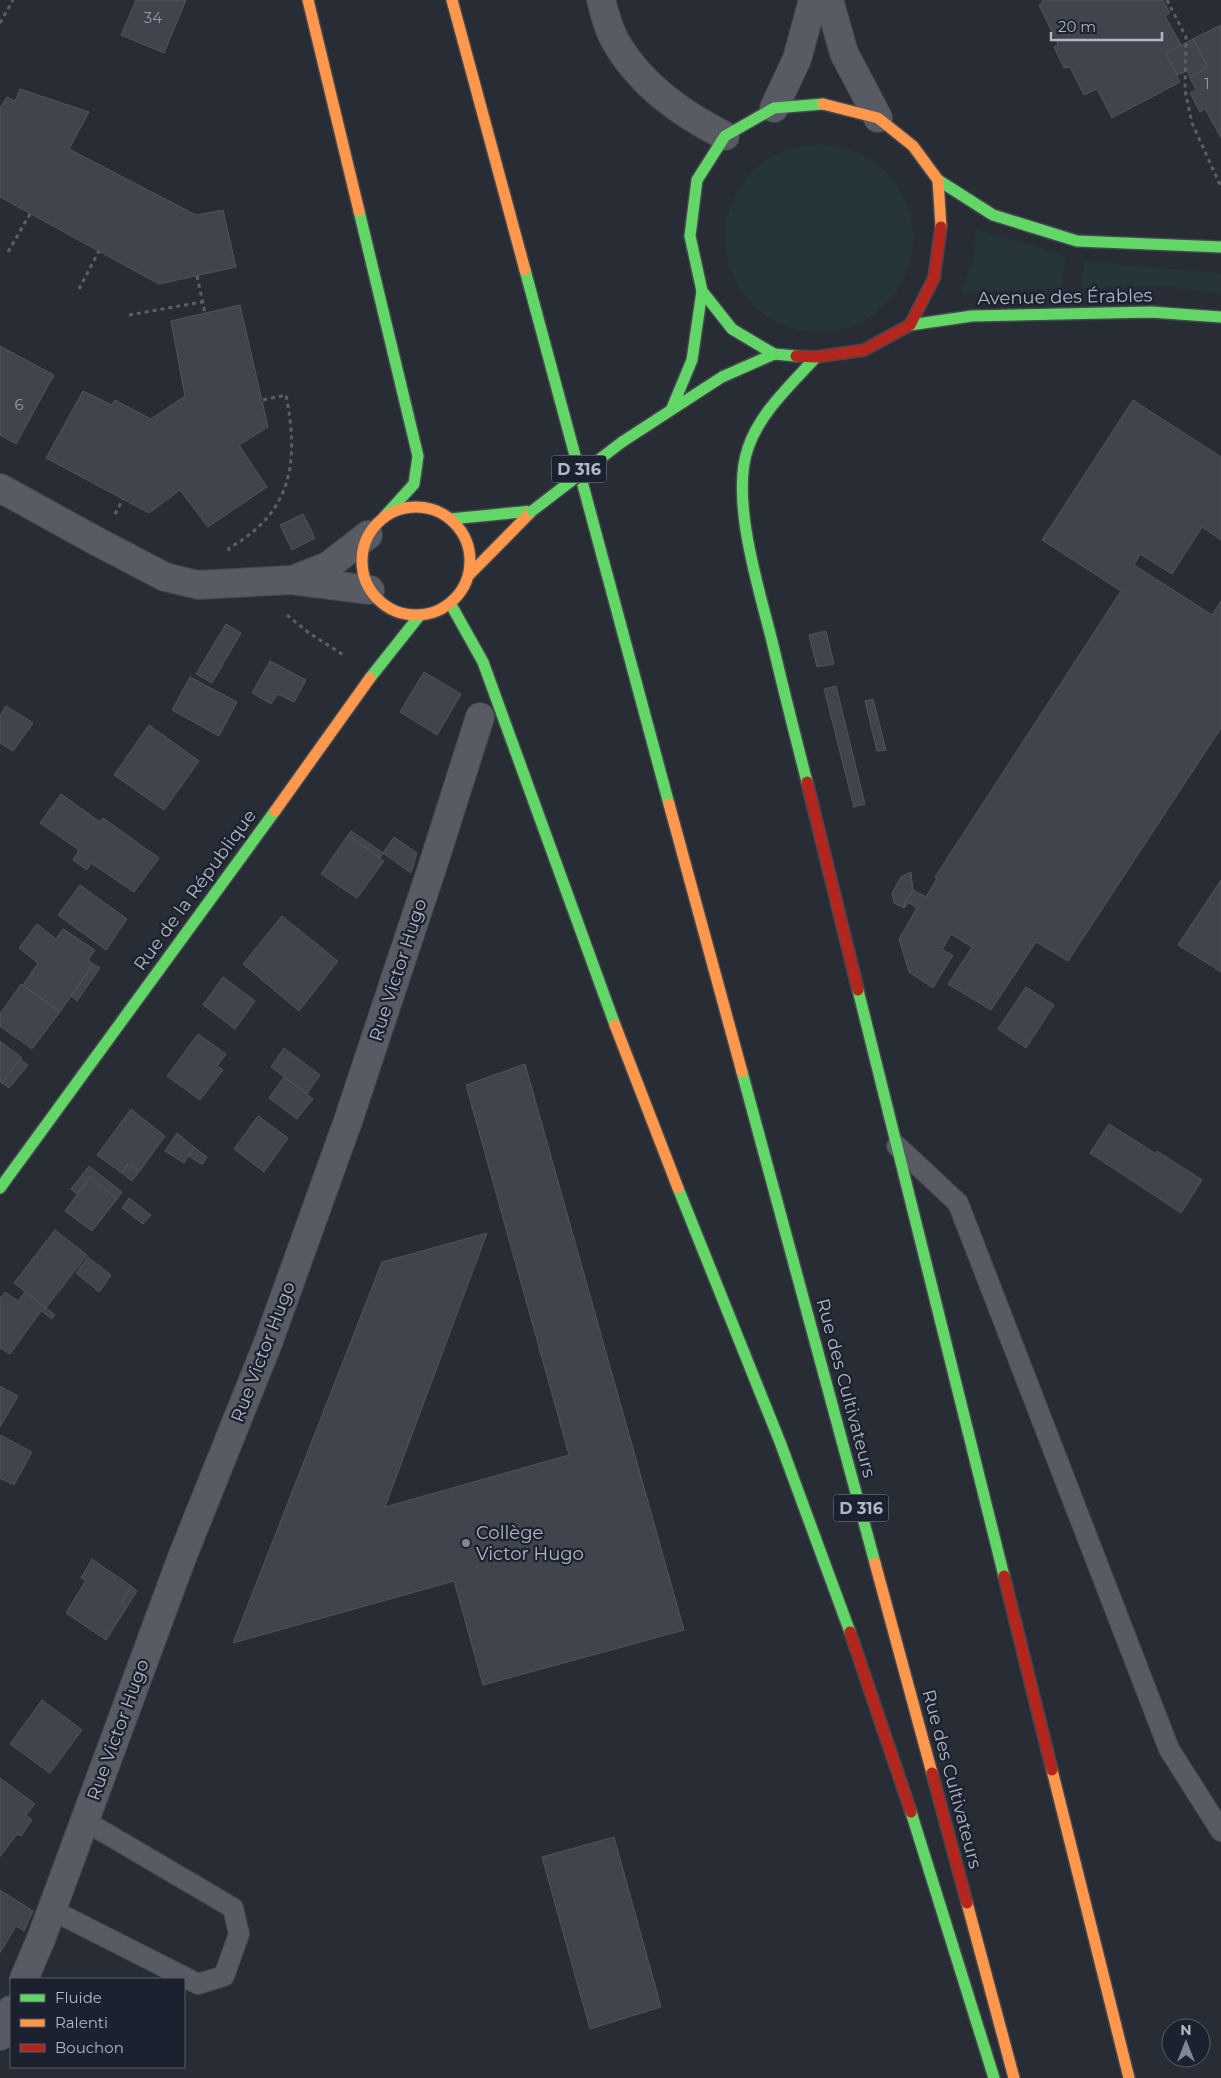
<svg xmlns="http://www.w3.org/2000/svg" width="1221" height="2078" viewBox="0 0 1221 2078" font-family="Montserrat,sans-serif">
<rect width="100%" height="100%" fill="#282c35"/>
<g fill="#25353a">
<circle cx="819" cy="238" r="94"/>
<path d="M976,229L1065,256L1062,288L960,292L973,263Z"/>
<path d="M1084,261L1221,273V294L1167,287L1082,288Z"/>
</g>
<g fill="#41444c" stroke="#50545d">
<path d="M136,0H186L164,53L121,35Z"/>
<path d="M1042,0H1163L1170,13L1165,16L1181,45L1166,53L1180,82L1112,118L1097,89L1084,95L1070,67L1064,68L1054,47L1058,44L1039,5L1043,2Z"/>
<path d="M1221,25V138L1205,109L1200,112L1190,93L1196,90L1190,78L1208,67L1193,39Z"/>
<path d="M1193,39L1208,67L1190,78L1187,71L1177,75L1166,53Z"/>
<path d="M20,89L89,112L69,149L196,215L223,210L236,267L159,284L0,197V108L7,97L15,101Z"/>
<path d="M240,305L268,427L239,445L267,487L208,527L180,490L149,513L46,458L83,391L112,405L115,400L151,419L185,396L171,321Z"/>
<path d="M0,346L54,375L16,444L0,435Z"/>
<path d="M1133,400L1221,457V540L1202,527L1172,574L1140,554L1134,565L1212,615L1221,601V728L1068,961L1036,942L991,1010L948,984L972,947L951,934L942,950L953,955L933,988L909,972L899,939L917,908L909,903L904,908L905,902L913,890L926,897L937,879L935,877L1121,591L1042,540Z"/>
<path d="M303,514L315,538L292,550L280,525Z"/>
<path d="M226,624L241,633L212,683L196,674Z"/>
<path d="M826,631L834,664L817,667L809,635Z"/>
<path d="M270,661L306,680L294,702L278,694L271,704L252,693Z"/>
<path d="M424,672L461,694L437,735L400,712Z"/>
<path d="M190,677L237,702L219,736L172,710Z"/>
<path d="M836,686L865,804L854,807L824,689Z"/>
<path d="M873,699L886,750L877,751L865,701Z"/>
<path d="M6,706L33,723L13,751L0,743V716Z"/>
<path d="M149,725L199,761L164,810L114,775Z"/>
<path d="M61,794L100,822L103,818L159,858L134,892L91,863L87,870L73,860L79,850L40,823Z"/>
<path d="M351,831L383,853L380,858L348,835Z"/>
<path d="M348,835L384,861L357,898L321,874Z"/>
<path d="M394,837L417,853L411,873L383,853Z"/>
<path d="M911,872L913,890L905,902L904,908L894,903L892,893L901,877Z"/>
<path d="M1221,880V972L1178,945Z"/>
<path d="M80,885L127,919L106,950L58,915Z"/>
<path d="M282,916L338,961L299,1011L243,964Z"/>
<path d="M37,924L56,939L63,929L95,950L88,960L93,964L60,1012L23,985L38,963L19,948Z"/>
<path d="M93,964L100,968L77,1001L71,996Z"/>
<path d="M223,977L255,1001L235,1029L203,1005Z"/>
<path d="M21,984L60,1012L32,1049L0,1026V1014Z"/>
<path d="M1026,987L1054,1005L1026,1048L998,1029Z"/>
<path d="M198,1034L226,1054L217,1066L223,1070L200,1100L167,1076Z"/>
<path d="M0,1041L22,1058L2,1083L0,1081Z"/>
<path d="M284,1048L320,1075L307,1094L271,1067Z"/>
<path d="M20,1059L28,1065L9,1088L2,1083Z"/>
<path d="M525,1064L684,1630L483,1685L454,1581L233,1643L382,1262L487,1233L385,1507L569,1455L466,1085Z"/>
<path d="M284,1077L313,1099L297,1119L269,1098Z"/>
<path d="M131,1109L165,1136L139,1172L128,1164L122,1173L97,1155Z"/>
<path d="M258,1116L288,1138L264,1172L234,1149Z"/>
<path d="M1109,1124L1156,1154L1157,1151L1202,1180L1181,1213L1090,1153Z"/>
<path d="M177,1133L194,1147L184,1163L165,1151Z"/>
<path d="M194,1147L207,1157L203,1164H201L189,1156Z"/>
<path d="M128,1164L139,1172L132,1181L122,1173Z"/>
<path d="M89,1166L122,1192L117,1199L90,1177L77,1194L71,1189Z"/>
<path d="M90,1177L117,1199L92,1231L65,1211Z"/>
<path d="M129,1198L151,1215L143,1224L122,1208Z"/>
<path d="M55,1230L87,1255L46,1308L14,1283Z"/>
<path d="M88,1257L111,1275L99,1292L76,1273Z"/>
<path d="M5,1292L18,1301L25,1292L55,1315L52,1319L41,1311L10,1354L0,1348V1298Z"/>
<path d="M0,1386L18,1396L0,1427Z"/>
<path d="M0,1435L32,1452L14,1485L0,1478Z"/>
<path d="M92,1559L131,1586L121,1603L127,1607L106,1640L66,1613L86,1580L81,1578Z"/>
<path d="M131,1586L137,1591L127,1607L121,1603Z"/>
<path d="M42,1700L82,1730L50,1773L10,1744Z"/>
<path d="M0,1778L35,1804L26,1815L32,1820L21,1836L17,1834L0,1857Z"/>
<path d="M614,1837L661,2007L590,2029L542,1857Z"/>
<path d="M0,1890L33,1911L24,1931L16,1926L0,1953Z"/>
</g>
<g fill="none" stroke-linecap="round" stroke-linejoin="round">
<g stroke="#44474e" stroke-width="22">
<g id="lane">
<path d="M897,1146L958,1203L1169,1749L1221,1831"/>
<path d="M52,1910L198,1984L224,1976L239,1934L233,1908L85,1821"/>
</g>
</g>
<g stroke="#44474e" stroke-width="30">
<g id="street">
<path d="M601,0C605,15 609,31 617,44C642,86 682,114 725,136"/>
<path d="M829,0L844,53L878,118"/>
<path d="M774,108L797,59L813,0"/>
<path d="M0,488L98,542L165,577L198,585L291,580L370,590"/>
<path d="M295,579L328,566L368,535"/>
<path d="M24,1979L41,1939L181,1560L268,1343L348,1121L432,868L480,717"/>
<path d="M0,2036L11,2010"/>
</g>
</g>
<g stroke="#44474e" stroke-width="14">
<g id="fast">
<path d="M938,180L993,215L1077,241L1221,247"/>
<path d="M359,211L418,456L414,484L384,517"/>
<path d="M525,270L669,804"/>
<path d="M910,325L972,316L1151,312L1221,317"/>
<path d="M796,356L774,354L732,329L702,291L690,236L697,180L725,136L774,108L823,104"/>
<path d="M672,408L692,360L702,291"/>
<path d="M622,442L722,377L774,354"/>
<path d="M450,519L532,511"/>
<path d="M450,603L483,662L615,1025"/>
<path d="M370,678L420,615"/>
<path d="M807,782C795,735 783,688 772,641C759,589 730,499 748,448C760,412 792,384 816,357"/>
<path d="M858,990L1004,1576"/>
<path d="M742,1072L875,1563"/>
<path d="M0,1188L275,811"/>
<path d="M678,1188L780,1442L850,1632"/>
<path d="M911,1812L994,2078"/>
</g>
</g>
<g stroke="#44474e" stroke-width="14">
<g id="slow">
<path d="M308,0L359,211"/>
<path d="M452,0L525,270"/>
<path d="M823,104L878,118L913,146L938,180L941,227"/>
<circle cx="416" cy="561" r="54"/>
<path d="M469,575L532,511"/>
<path d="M669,804L742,1072"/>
<path d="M275,811L370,678"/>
<path d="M615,1025L678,1188"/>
<path d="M875,1563L932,1773"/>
<path d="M1052,1770L1129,2078"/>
<path d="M967,1903L1014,2078"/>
</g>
</g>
<g stroke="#44474e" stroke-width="14">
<g id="jam">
<path d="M796,356L816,357L864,350L910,325L934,278L941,227"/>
<path d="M807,782L858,990"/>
<path d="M1004,1576L1052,1770"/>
<path d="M850,1632L911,1812"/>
<path d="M932,1773L967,1903"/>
</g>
</g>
<g stroke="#5b5f67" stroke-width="3" stroke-dasharray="4 4" stroke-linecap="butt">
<path d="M1167,0L1186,37L1185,90L1192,123L1221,187"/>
<path d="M0,23L13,0"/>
<path d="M8,252L30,214"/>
<path d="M197,276L205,313"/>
<path d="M79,289L99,251"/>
<path d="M129,315L202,302"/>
<path d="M115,514L123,499"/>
<path d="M229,551V548C293,512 299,461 286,395L262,400"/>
<path d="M287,615L309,633L345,656"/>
</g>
<use href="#lane" stroke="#585b63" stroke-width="20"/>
<use href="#street" stroke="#585b63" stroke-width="28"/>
<use href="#fast" stroke="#63d668" stroke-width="11"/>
<use href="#slow" stroke="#ff974d" stroke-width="11"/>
<use href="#jam" stroke="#b3261e" stroke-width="11"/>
<g stroke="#44474e" stroke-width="14" stroke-linecap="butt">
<path id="fast-bridge" d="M532,511L622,442"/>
</g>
<use href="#fast-bridge" stroke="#63d668" stroke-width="11"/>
</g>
<circle fill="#828693" stroke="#1c212f" stroke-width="2" cx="466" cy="1543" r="5"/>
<g text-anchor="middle" stroke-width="4.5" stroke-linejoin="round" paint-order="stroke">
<g font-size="15" fill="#969aa8">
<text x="153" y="23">34</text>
<text x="1207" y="89">1</text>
<text x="19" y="410">6</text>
</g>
<g fill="#1c212f" stroke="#858a99" stroke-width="1">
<rect x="551.5" y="455.5" width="55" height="27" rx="4"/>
<rect x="833.5" y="1494.5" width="55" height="27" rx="4"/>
</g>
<g font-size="16" font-weight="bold" fill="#b2b7c6">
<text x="579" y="475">D 316</text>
<text x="861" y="1514">D 316</text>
</g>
<g font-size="18" fill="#b2b7c6" stroke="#1c212f">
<text transform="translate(1065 297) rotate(-1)" y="6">Avenue des Érables</text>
<text transform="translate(195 890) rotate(-54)" y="6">Rue de la République</text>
<text transform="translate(398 970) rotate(-72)" y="6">Rue Victor Hugo</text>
<text transform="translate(263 1352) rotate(-69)" y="6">Rue Victor Hugo</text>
<text transform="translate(846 1388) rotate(75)" y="6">Rue des Cultivateurs</text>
<text transform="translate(118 1730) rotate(-70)" y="6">Rue Victor Hugo</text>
<text transform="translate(952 1779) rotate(75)" y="6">Rue des Cultivateurs</text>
</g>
<g font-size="18" fill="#b2b7c6" stroke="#1c212f" text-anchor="start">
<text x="476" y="1539">Collège<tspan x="476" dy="21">Victor Hugo</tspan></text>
</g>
</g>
<rect x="10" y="1978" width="175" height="90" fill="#1c212f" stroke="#585d6b"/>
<rect x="20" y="1994" width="25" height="8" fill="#63d668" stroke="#585d6b"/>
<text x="55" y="2003" font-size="15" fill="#b2b7c6">Fluide</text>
<rect x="20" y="2019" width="25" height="8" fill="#ff974d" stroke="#585d6b"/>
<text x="55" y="2028" font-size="15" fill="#b2b7c6">Ralenti</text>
<rect x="20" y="2044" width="25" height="8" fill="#b3261e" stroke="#585d6b"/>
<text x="55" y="2053" font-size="15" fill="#b2b7c6">Bouchon</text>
<g transform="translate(1186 2043)"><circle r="24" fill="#1c212f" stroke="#585d6b"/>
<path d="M0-4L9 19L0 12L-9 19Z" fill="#828693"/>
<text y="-8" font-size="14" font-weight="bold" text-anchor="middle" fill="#b2b7c6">N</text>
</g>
<path d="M1051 32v8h111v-8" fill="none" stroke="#b2b7c6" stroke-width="2.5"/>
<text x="1058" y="32" font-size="15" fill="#b2b7c6" stroke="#1c212f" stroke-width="4" paint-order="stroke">20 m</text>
</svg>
